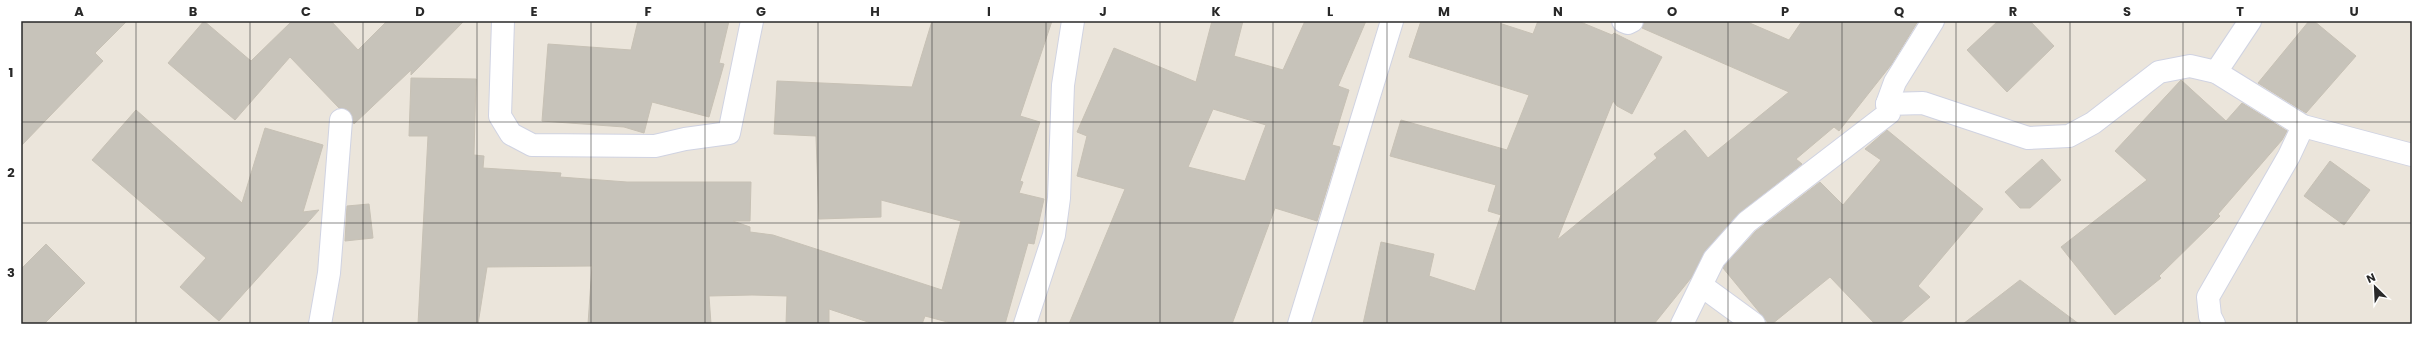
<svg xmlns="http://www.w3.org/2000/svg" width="2433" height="345" viewBox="0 0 2433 345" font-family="Poppins,sans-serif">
<rect width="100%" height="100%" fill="#ebe5db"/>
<g fill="#c7c3ba" stroke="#c7c1b5" fill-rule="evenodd">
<path d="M21,21H127L95,53L103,61L21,146Z"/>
<path d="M204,21L251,61L292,21H331L358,50L387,21H464L411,75V70L354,124L348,110L339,108L290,57L235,120L168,63Z"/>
<path d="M638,21H729L719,63L724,64L709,117L652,102L644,133L624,127L542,121L548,44L631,50Z"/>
<path d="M932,21H1052L1020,116L1040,122L1020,181L1023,182L1019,193L1044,199L1034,244L1028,243L1005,324H955L925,316L922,324H874L829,309V324H786L787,296L752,295L709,296L711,324H588L592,266L487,267L478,324H418L428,136H409L411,78L476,79L474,155L484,156L483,168L561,173L560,177L627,182H751L750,221H733L750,227V232L773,235L942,290L961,221L881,200V217L819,219L816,136L774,134L777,81L912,87Z"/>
<path d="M1212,21H1243L1234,56L1283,70L1305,21H1366L1338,86L1349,90L1332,145L1340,147L1317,221L1275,208L1232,324H1069L1125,189L1077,176L1087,136L1077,132L1114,48L1196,82ZM1213,109L1266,125L1245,181L1188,167Z"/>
<path d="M1421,21H1493L1533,34L1538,21H1578L1612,35L1614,33L1662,57L1632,114L1617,106L1613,101L1557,240L1657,158L1654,154L1685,130L1708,158L1789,92L1642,28L1644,21H1745L1789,40L1802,21H1918L1891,65L1839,131L1834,127L1796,159L1802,164L1738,214L1705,251L1691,278L1654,324H1363L1381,242L1434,254L1429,276L1475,291L1501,215L1488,211L1496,185L1390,156L1401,120L1507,150L1529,95L1409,57Z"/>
<path d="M1998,21H2030L2054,46L2007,92L1967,50Z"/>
<path d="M2309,21H2314L2356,56L2306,113L2258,83Z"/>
<path d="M2181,80L2226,121L2242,103L2287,131L2282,140L2218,214L2220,216L2159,276L2161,278L2115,315L2061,247L2147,180L2115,151Z"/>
<path d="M136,110L242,203L265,128L323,145L303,212L319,210L219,321L180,287L206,258L92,160Z"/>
<path d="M1887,130L1983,209L1918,286L1930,297L1899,324H1875L1830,277L1772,324H1769L1723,268L1724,266L1756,231L1820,182L1843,205L1881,160L1865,149Z"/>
<path d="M2042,159L2061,180L2030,208H2020L2005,192Z"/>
<path d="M2330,161L2370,190L2344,225L2304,196Z"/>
<path d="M369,204L373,238L345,241L347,206Z"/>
<path d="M46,244L85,283L44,324H21V269Z"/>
<path d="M2020,280L2079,324H1963Z"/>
</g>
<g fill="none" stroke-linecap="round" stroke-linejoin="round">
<g stroke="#d0d3e2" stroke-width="24">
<g id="minor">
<path d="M503,21L500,116L511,134L532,145L655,146L685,139L729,133L752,21"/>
<path d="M1623,21L1628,23L1632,21"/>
<path d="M2216,72L2250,21"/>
<path d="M1887,104L1895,82L1933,21"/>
<path d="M1702,286L1754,324"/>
<path d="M320,324L329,273L341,120"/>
<path d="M1025,324L1054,235L1059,198L1063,85L1073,21"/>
<path d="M1299,324L1392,21"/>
<path d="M1682,324L1714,259L1747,222L1889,113L1887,104L1923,103L2028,138L2069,136L2093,123L2159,72L2190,66L2216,72L2303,126L2412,155"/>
<path d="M2214,324L2210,316L2208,297L2289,156L2303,126"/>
</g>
</g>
<use href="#minor" stroke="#fff" stroke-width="22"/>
</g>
<path fill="none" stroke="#292929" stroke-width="1" stroke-opacity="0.55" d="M136,21V324M250,21V324M363,21V324M477,21V324M591,21V324M705,21V324M818,21V324M932,21V324M1046,21V324M1160,21V324M1273,21V324M1387,21V324M1501,21V324M1615,21V324M1728,21V324M1842,21V324M1956,21V324M2070,21V324M2183,21V324M2297,21V324M21,122H2412M21,223H2412"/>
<rect width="2433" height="345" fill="none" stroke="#ffffff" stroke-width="44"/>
<g transform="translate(2375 287) rotate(336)" stroke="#ffffff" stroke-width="3" paint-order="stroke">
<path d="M0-3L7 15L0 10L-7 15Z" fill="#292929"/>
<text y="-6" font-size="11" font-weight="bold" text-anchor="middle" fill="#292929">N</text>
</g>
<rect x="22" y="22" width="2389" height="301" fill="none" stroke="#292929" stroke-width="1.5"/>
<g font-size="13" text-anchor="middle" font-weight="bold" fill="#292929">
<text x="79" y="16">A</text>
<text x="193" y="16">B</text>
<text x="306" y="16">C</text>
<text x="420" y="16">D</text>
<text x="534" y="16">E</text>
<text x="648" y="16">F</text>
<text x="761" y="16">G</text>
<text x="875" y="16">H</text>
<text x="989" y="16">I</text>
<text x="1103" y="16">J</text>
<text x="1216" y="16">K</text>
<text x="1330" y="16">L</text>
<text x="1444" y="16">M</text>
<text x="1558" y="16">N</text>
<text x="1672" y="16">O</text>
<text x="1785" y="16">P</text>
<text x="1899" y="16">Q</text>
<text x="2013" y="16">R</text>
<text x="2127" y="16">S</text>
<text x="2240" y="16">T</text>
<text x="2354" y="16">U</text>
<text x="11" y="77">1</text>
<text x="11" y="177">2</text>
<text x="11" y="277">3</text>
</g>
</svg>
